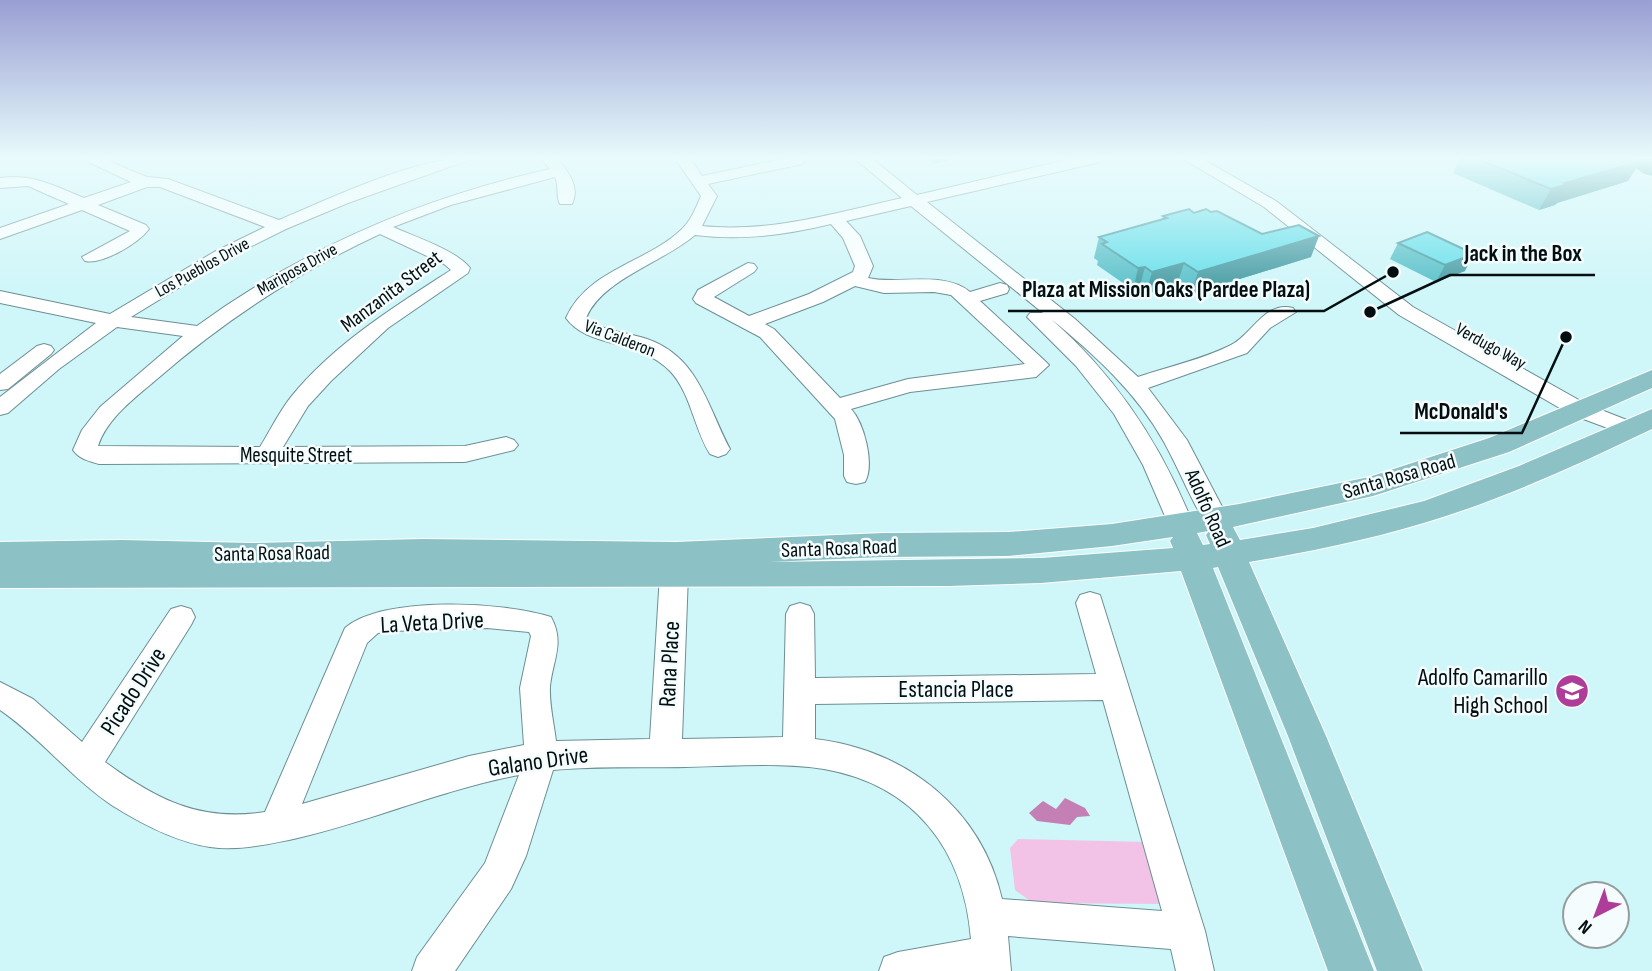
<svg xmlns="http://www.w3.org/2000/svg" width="1652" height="971" viewBox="0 0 1652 971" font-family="'Sofia Sans Condensed',sans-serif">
<rect width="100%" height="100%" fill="#cff6f9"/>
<path fill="#f3c2e7" d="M1018,839L1148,842L1164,904L1033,903L1015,890L1010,848Z"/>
<path fill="#c480b4" d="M1065,798L1085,808L1090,816L1077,817L1070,825L1037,821L1029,813L1043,801L1056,809Z"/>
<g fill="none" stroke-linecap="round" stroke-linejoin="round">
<g stroke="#6c8f93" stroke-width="2">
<g id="minor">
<path d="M78,157H99L147,177L168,179L279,220C336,196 416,157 477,157L348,203L286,229L226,259L131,317L197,326C304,248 421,198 550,169L541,158L556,157C567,171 581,186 572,204H560C556,198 559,185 555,177L451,205L393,227C415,237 456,250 470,268L468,273L388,328L331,381L308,406L283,447L465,446L506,437L514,440L518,445L514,450L465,462L99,464C89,461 79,459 73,450L82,430L100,407L183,336L117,327L59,369L8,413L0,415V397L96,323L0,303V291L110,314L214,252L265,227L160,187H147L98,205L146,225L149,229C139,243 102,265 85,261L82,257L130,231L82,210L0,239V228L69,204L28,186L0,188V178C32,173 55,186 84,198L131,182ZM380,234L444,264L451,270C394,307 334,344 291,397C279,412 270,431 260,447L98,446C107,418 135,398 157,379C225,320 298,272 380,234Z"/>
<path d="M674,157H689L702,176L793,157L802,158L805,161L802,164L708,184L717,196L702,226C770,233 835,213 902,198L853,157H870L917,195L1079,157H1107L1100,162L927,202L1075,319L1138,377C1167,367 1204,359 1231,345C1252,335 1264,301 1293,308L1296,312L1270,328L1247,353L1148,388L1187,440L1228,518L1224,524L1215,527L1206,524C1190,498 1179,469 1164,442C1137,393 1094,354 1051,319C1116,376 1161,444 1193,524L1189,530L1180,533L1171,530L1143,465L1114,414L1076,366L1027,317L1030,313H1043L911,206L846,221L860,236L873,266L868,278C899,285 944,270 970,292L1000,283L1007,285L1009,289L1007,293L980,301L1045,361L1049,365L1036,377L1028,378L910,392L851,409C864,423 875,464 865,482L856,484L847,482L844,476V455L835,419L760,337L696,303L693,299L698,290L748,263L754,264L757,268L754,272L714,297L749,316L809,294L853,272L855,266L843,238L831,224C785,235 742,241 695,235C664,262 602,279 586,318C603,332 627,332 647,339C699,357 707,406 730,449L726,454L718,457L710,454C694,429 691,393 670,371C639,339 587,348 566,318C588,269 647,263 682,229C691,220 696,208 701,196ZM855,286L884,293L934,292L951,295L1025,364L908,379L840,398L774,329L765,324L823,302Z"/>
<path d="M1180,157H1199L1276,201L1413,307L1586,404L1637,424L1640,429L1637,434L1629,436L1570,414L1399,315L1264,207Z"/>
<path d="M44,344L51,346L54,350L51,354L8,389L0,390V374L37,346Z"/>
<path d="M674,564L684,567L688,574L682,739L783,737L786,614L790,606L800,603L810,606L814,614L815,678L1096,674L1076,603L1080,595L1090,592L1100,595L1205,931L1214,971H1176L1171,949L1008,936L1011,971H879L884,957L898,952L971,939C964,850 915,785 824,769C779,762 732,766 686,767C642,768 597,766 553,770L526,856L511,889L455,971H412L417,957L485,863L519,775C440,790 367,823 289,840C264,845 236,851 210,847C176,842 142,824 113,806C71,778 41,738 0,710V682L33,699L82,742L171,609L181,606L191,609L195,617L191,625L105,762C157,800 200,822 265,812L345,628C383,595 505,602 551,617C565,643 553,659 550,686C549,704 554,724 556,741L650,739L660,574L664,567ZM487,628L529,632L531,636L520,688L524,745L469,756L302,804L367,643L378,633L392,631ZM1103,700L1162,911L1002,899C981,808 906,750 815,739V704Z"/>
</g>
</g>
<g stroke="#fff" stroke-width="2">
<path id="major" d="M1652,370V388L1509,452L1373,496L1233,527L1240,540L1313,528L1424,501L1519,466L1652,409V429C1585,461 1517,493 1446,516C1382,537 1315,551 1249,562L1326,736L1423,971H1377L1288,736L1218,567L1213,568L1374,971H1328L1181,571L1041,583L949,586L0,588V542L122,540L253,543L423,539L676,542L883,533L1008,532L1112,524L1239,504L1369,477L1489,438ZM1209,531L1206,535L1210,544L1203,545L1197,533ZM1173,537L1170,541L1173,548L1041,558L769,562L883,557L1008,556L1112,546Z"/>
</g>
<g stroke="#fff" stroke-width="2">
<path id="highway" d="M1620,157H1647L1652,160V176L1644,174Z"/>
</g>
<use href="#minor" fill="#fff" fill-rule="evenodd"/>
<use href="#major" fill="#8cc1c5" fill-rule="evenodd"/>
<use href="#highway" fill="#3f979f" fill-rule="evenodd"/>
</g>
<g fill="#59c0c9">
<path d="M924,157H962L934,164Z"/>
<path d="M1460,157H1631L1628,181L1557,203L1555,205L1539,210L1453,173Z"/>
<path d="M1211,212L1311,257L1191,294L1177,285L1146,294L1139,289L1133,290L1097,265L1098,261L1094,258L1099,237L1162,220L1163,216L1194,213Z"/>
<path d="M1398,243L1465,271L1436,282L1390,259Z"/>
</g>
<g fill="#489ca4">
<path d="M934,157H962L934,164Z"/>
<path d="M1641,161L1628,181L1557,203L1555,205L1539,210L1551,189L1565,183Z"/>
<path d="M1319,236L1311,257L1191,294L1198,272Z"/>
<path d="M1474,254L1465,271L1436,282L1445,265Z"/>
<path d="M1184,263L1177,285L1146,294L1152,272Z"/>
<path d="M1145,267L1139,289L1133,290L1138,268Z"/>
</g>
<g fill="#67dfea" stroke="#489ca4" stroke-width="2">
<path d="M1473,157H1631L1641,161L1565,183L1568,184L1551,189Z"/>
<path d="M1189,209L1194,213L1206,209L1211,212L1217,211L1262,234L1299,225L1319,236L1198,272L1184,263L1152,272L1145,267L1138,268L1102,244L1107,242L1099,237L1167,218L1163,216Z"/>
<path d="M1427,232L1474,254L1445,265L1398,243Z"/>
</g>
<linearGradient id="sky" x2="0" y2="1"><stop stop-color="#999fd3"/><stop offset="0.54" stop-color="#e9fbfc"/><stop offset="1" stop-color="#e9fbfc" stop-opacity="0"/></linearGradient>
<rect width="1652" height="293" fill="url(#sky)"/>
<defs>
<g id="school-disc" transform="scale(1.75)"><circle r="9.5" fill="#ad3d99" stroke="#f5fcfd"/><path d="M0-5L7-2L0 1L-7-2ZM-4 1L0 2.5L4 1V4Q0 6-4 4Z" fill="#fff"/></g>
</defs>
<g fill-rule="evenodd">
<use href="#school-disc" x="1572" y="691"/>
</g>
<g text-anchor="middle" stroke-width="5" stroke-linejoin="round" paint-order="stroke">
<g font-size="18" fill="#020e0f" stroke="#f5fcfd">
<text transform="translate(202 267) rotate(-29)" y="6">Los Pueblos Drive</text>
<text transform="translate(297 269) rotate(-29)" y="6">Mariposa Drive</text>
<text transform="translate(620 338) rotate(21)" y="6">Via Calderon</text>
<text transform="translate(1491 346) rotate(29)" y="6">Verdugo Way</text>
</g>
<g font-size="21" fill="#020e0f" stroke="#f5fcfd">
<text transform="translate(391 291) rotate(-37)" y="7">Manzanita Street</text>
<text x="296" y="462">Mesquite Street</text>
<text transform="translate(1399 476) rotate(-16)" y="7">Santa Rosa Road</text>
<text transform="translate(1208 508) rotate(66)" y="7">Adolfo Road</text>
<text transform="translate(839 548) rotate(-2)" y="7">Santa Rosa Road</text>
<text transform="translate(272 553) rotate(-1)" y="7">Santa Rosa Road</text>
</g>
<g font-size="24" fill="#020e0f" stroke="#f5fcfd">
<text transform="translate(432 622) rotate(-3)" y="8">La Veta Drive</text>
<text transform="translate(669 664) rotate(-87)" y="8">Rana Place</text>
<text x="956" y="697">Estancia Place</text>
<text transform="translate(133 691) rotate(-57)" y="8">Picado Drive</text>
<text transform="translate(538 761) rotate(-8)" y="8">Galano Drive</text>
</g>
<g font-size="24" fill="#020e0f" stroke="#f5fcfd" text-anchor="end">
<text x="1548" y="685">Adolfo Camarillo<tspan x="1548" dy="28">High School</tspan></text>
</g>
</g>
<path fill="none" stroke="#020e0f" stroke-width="2.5" d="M1370 312L1450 275H1595M1393 272L1324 311H1008M1566 337L1522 433H1400"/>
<g fill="#020e0f" stroke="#f5fcfd" stroke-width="2.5">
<circle cx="1370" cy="312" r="7"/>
<circle cx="1393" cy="272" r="7"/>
<circle cx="1566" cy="337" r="7"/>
</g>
<g font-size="23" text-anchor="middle" font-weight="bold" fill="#020e0f" stroke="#f5fcfd" stroke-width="5" stroke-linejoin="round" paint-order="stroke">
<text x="1523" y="261">Jack in the Box</text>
<text x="1166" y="297">Plaza at Mission Oaks (Pardee Plaza)</text>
<text x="1461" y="419">McDonald's</text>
</g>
<g transform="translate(1596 915) rotate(222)"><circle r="33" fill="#f5fcfd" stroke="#949d9e" stroke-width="2"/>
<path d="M0-5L12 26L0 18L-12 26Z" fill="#ad3d99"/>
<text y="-10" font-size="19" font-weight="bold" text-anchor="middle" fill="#020e0f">N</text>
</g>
</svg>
